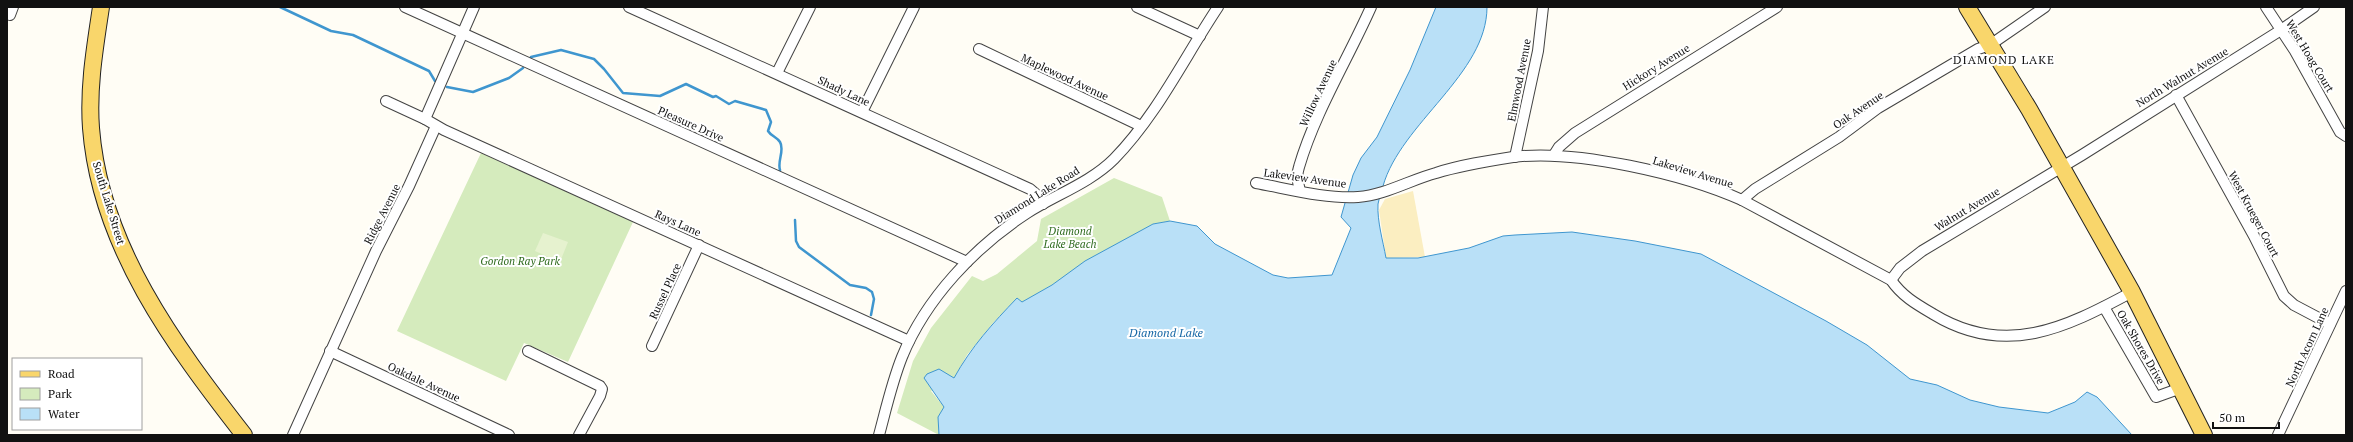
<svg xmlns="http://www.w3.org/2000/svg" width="2353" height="442" viewBox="0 0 2353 442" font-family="'PT Serif',serif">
<rect width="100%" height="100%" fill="#fffdf5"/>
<g fill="#d5ebbd">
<path d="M481,153L633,222L568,362L524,343L506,381L397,331Z"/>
<path d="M1114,178L1162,197L1170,221L1153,224L1022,303L1017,298L993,323L967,355L954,378L931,391L944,407L938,417L939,435L897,413L913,361L931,328L972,276L983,281L997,274L1037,241L1041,219Z"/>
</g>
<path fill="#fbeec1" d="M1413,191L1425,257L1386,258L1379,210L1385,199Z"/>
<path fill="#e6f2cf" d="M543,233L568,242L560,262L535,251Z"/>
<path fill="#b9e0f7" stroke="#3f96cf" d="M1436,7H1487C1487,74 1401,123 1383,186C1382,192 1379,198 1378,204C1377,221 1383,241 1386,258H1418L1469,248L1503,236L1515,235L1572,232L1635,241L1701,254L1826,321L1867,345L1910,379L1937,385L1970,400L1999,407L2048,413L2075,402L2087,392L2097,397L2132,435H939L938,417L944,407L924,378L927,374L939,369L954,378C971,347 993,323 1017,298L1022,302L1052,285L1085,261L1153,224L1170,221L1197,226L1215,244L1273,275L1288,278L1332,275L1351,228L1341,217L1353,175L1361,158L1377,137L1410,70Z"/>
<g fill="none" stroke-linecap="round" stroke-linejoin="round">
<g stroke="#3f96cf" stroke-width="2.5">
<path d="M280,7L331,31L353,35L429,71L435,81"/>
<path d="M531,57L561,50L594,59L604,69L623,93L660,96L686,84L713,97L716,96L729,104L735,101L766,110L771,122L768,131C771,136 777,137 780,142C785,150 777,161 780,170"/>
<path d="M447,87L473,92L509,78L523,68"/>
<path d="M795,220L796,241L799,247L850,285L866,288L872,292L874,299L871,315"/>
</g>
<g stroke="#444" stroke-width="12">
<g id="street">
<path d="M405,7L967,262"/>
<path d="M629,7L1030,189L1037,195L1043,204"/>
<path d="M1137,7L1200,36"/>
<path d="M2266,7L2295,51L2340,132L2346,136"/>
<path d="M10,15L13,7"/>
<path d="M979,49L1141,126"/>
<path d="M777,73L810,7"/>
<path d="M2176,95L2254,236L2284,296L2294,305L2330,324"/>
<path d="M386,101L425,119L444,130L909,341"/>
<path d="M862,112L914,7"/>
<path d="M425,119L474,7"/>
<path d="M1554,155L1559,147L1575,133L1777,7"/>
<path d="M1515,157L1538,51L1543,7"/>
<path d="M1256,183C1289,189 1325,199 1358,197C1385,195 1410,180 1436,173C1461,165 1487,161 1513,157C1576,149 1684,174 1742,200L1891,280C1902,296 1916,304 1933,314C2005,358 2065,328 2132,292"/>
<path d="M1300,191C1298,182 1296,176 1299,167C1315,112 1348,59 1371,7"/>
<path d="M1742,200L1755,189L1839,137L1878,108L1978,49L1990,45L2045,7"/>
<path d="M1891,280L1900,268L1922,251L2082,155L2281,30L2314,7"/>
<path d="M2104,307L2156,397L2181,388"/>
<path d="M652,346L699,245"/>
<path d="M330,351L509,435"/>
<path d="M528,351L600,386L602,389L600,396L579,435"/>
<path d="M293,435L376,251L409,186L436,126"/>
<path d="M879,435C886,409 892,382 902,357C926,298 975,247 1027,213C1055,195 1090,183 1114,159C1157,115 1184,58 1218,7"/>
<path d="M2278,435L2346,291"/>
</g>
</g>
<g stroke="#222" stroke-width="18">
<g id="primary">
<path d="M101,7C95,47 88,87 91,128C100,246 174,345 244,435"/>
<path d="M1967,7L2029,109L2132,292L2204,435"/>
</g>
</g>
<use href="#street" stroke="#fff" stroke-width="10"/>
<use href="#primary" stroke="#f9d66b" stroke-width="16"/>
</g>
<g text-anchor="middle" stroke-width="4" stroke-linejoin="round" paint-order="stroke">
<g font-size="11" fill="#111" stroke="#fff">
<text transform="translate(2310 56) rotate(59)" y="4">West Hoag Court</text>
<text transform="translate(1656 67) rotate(-32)" y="4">Hickory Avenue</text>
<text transform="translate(1065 77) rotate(25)" y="4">Maplewood Avenue</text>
<text transform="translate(2182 77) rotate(-31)" y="4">North Walnut Avenue</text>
<text transform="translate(1519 80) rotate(-79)" y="4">Elmwood Avenue</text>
<text transform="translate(844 91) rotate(25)" y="4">Shady Lane</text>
<text transform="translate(1318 93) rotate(-65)" y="4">Willow Avenue</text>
<text transform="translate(1858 110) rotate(-34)" y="4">Oak Avenue</text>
<text transform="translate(691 124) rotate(24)" y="4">Pleasure Drive</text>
<text transform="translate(1693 172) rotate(17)" y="4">Lakeview Avenue</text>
<text transform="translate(1305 178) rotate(8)" y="4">Lakeview Avenue</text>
<text transform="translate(1037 195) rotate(-32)" y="4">Diamond Lake Road</text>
<text transform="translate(109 203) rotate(73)" y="4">South Lake Street</text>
<text transform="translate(1967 209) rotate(-31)" y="4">Walnut Avenue</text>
<text transform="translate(382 214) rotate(-63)" y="4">Ridge Avenue</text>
<text transform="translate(2254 214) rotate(62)" y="4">West Krueger Court</text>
<text transform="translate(678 223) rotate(24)" y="4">Rays Lane</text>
<text transform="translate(665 291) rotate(-65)" y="4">Russel Place</text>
<text transform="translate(2141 347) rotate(60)" y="4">Oak Shores Drive</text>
<text transform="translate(2307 347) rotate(-65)" y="4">North Acorn Lane</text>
<text transform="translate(424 382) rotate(25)" y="4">Oakdale Avenue</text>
</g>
<g font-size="11" font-style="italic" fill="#2f6b1f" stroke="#fff">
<text x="1070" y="235">Diamond<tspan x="1070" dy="13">Lake Beach</tspan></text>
<text x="520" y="265">Gordon Ray Park</text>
</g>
<g font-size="12" letter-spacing="1" fill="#111" stroke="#fff">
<text x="2004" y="64">DIAMOND LAKE</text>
</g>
<g font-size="12" font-style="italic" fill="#1768a6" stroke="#fff">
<text x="1166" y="337">Diamond Lake</text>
</g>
</g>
<rect width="2353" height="442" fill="none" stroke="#111111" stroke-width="16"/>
<rect x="12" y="358" width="130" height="72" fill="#ffffff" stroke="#a0a0a0"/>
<rect x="20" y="371" width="20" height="6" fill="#f9d66b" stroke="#a0a0a0"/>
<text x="48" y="378" font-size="12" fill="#111111">Road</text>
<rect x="20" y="388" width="20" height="12" fill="#d5ebbd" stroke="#a0a0a0"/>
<text x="48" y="398" font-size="12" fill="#111111">Park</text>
<rect x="20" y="408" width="20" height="12" fill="#b9e0f7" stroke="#a0a0a0"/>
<text x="48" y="418" font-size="12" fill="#111111">Water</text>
<path d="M2213 422v6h66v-6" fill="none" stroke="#111111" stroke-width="2"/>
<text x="2219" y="422" font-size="12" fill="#111111" stroke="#ffffff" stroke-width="3" paint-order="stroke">50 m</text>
</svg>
